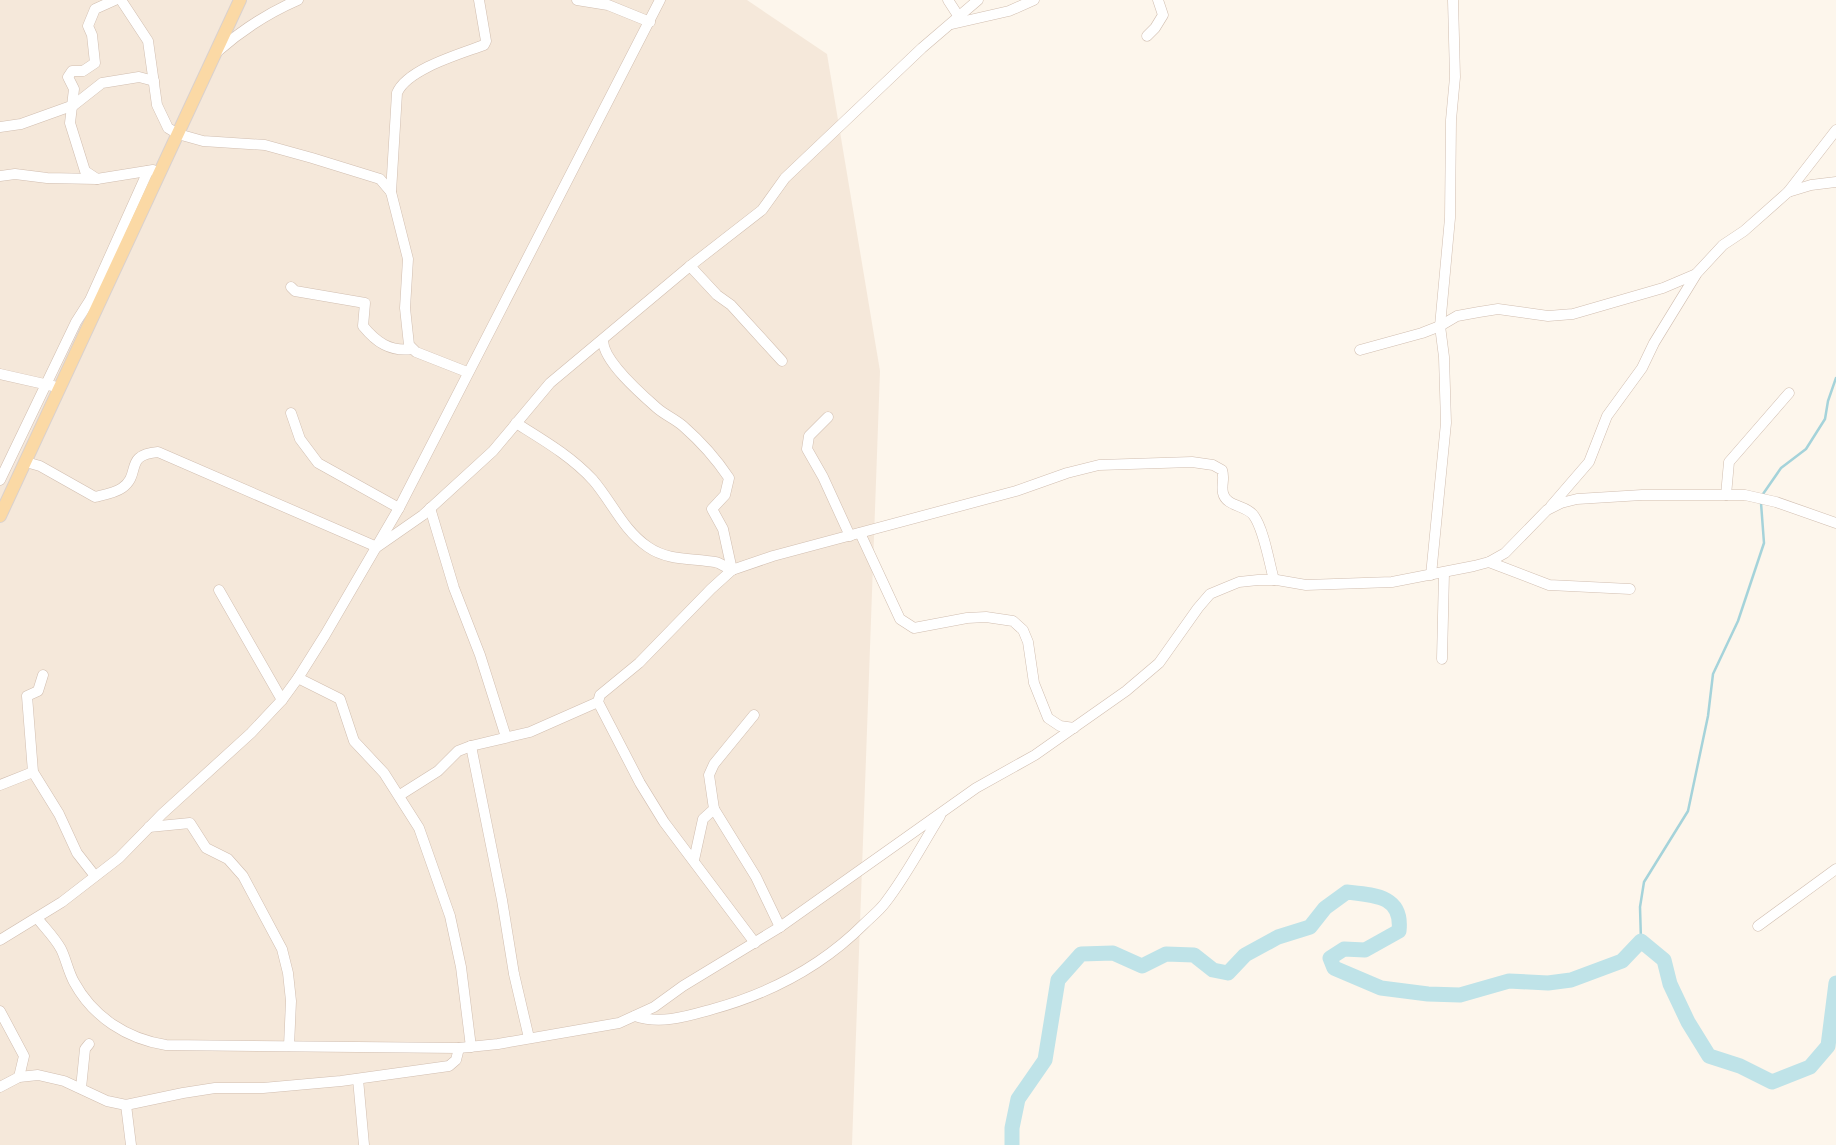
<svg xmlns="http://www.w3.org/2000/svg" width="1836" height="1145" viewBox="0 0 1836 1145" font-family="'Exo 2',sans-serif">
<rect width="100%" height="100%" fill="#fdf6ec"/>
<path fill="#f5e8da" d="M0,0H747L827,54L880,371L852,1145H0Z"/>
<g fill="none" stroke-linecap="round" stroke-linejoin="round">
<g stroke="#a5d3da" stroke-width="2.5">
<path d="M1763,494L1781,468L1806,449L1825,419L1828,401L1836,378"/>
<path d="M1641,941L1640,907L1644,882L1688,811L1708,716L1713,674L1738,621L1764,543L1761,503"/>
</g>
<path stroke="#bfe3e8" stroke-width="15" d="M1012,1145V1128L1018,1099L1045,1060L1058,980L1081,954L1113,953L1142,966L1166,954L1194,955L1213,970L1228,973L1245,955L1278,937L1310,927L1325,908L1347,892C1375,895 1403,896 1399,931L1365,950L1344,949L1330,958L1334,968L1381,988L1428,994L1460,995L1509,981L1548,983L1571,980L1622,961L1641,941L1664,960L1670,984L1688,1022L1709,1056L1740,1066L1772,1082L1810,1067L1828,1046L1836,983"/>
<g stroke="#d1beb0" stroke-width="11">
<g id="minor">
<path d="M121,0L148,41L157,105L168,128L178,134L203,141L265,145L312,158L380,179L391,192"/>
<path d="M577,0L608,5L650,22"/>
<path d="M948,0L959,17"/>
<path d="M952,24L1009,11L1034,0"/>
<path d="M1147,36L1155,28L1163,15L1158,0"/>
<path d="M218,51C243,29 268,13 298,0"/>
<path d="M0,127L21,124L74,105L102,83L139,77L154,81"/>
<path d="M0,176L15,174L47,178L97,179L153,170"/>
<path d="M97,179L85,171L70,123L74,89L68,77L72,71H83L95,63L92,35L88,26L95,9L115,0"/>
<path d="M1788,192L1811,185L1836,182"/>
<path d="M690,266L717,295L731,305L782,361"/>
<path d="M291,287L295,291L365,303L363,326C376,342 390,352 412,349"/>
<path d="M603,341C604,362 641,394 657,408C665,415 675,419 683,426C699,440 717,460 729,478L725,495L712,509L723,529L732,570"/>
<path d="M1360,350L1422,333L1440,326L1457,316L1479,312L1498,309L1548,316L1573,314L1663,288L1696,274"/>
<path d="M467,372L416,352L409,345L405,308L408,259L391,192L397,93C407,69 460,54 484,45L486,41L479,0"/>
<path d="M0,374L53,386"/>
<path d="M291,413L300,439L318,463L399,508"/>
<path d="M828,417L809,436L807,449L823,477L850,536"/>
<path d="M516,423C543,440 571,456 593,480C612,502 623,530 648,547C668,561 693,558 715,562C721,563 726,568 732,570"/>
<path d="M26,462L40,466L95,497C103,495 115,493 122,488C142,474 123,455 158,452L377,547L423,515L493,451L550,383L690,266L762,210L785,178L922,48L978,0"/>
<path d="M0,480L76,322L90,300L148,171"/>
<path d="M1726,495L1729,462L1789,393"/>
<path d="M1551,506L1589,462L1607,416L1642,368L1654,343L1697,273L1723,245L1744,231L1788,192L1836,130"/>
<path d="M430,508L454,588L480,655L506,737"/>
<path d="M860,533L900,619L914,628L967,618L986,617L1013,621L1023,630L1028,642L1034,683L1048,718L1060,726L1074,728"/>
<path d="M1489,562L1549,585L1630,589"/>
<path d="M1431,575L1446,423L1444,357L1440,326L1450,218L1451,120L1455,77L1453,0"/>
<path d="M219,590L282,700"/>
<path d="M1442,659L1444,573"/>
<path d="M43,675L38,691L27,696L33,772L59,814L77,853L95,876"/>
<path d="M298,678L340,699L354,741L384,773L419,828L450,916L461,967L471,1047"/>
<path d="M471,746L502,900L514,974L529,1038"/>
<path d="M0,785L33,772"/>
<path d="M400,795L438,771L458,751L471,746L530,732L598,702"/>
<path d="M714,809L756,877L780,927"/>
<path d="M149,827L190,823L206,848L228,859L243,876L282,949L288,973L291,1001L289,1046"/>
<path d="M694,860L703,819L714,809L709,775L714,764L754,715"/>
<path d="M37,918C45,928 55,938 61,949C66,959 68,971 74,982C93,1017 127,1039 166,1045L459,1048L498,1044L619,1023L654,1007L683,986L780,927L976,788L1035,755L1126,691L1159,663L1198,608L1210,594L1222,589L1239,582L1258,580H1277L1306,585L1392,582L1474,566L1489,562L1505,553L1547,510L1561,503L1577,499L1642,495H1745L1776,502L1836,523"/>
<path d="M1758,926L1836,869"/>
<path d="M0,940L62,902L119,858L162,814L251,733L282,700L298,678L325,635L399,508L660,0"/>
<path d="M755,943L664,822L640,783L598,702L600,695L639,663L711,589L732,570L773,556L1016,491L1067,473L1099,465L1192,462L1213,465L1222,470C1225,478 1221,485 1223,493C1226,507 1247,505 1254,516C1264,530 1269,562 1274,580"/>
<path d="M0,1011L24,1056L19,1077"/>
<path d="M635,1016C661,1025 688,1016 713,1009C771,993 821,967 864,924C871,917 879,911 885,903C906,876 922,845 940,816"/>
<path d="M358,1079L364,1145"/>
<path d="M0,1087L19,1077L38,1075L64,1081L107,1101L126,1105L183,1093L215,1088H263L341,1081L449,1066L456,1060L459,1048"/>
<path d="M81,1088L85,1049L89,1044"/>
<path d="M126,1105L131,1145"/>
</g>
</g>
<g stroke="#dad1cd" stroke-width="14">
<path id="major" d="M0,516L240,0"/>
</g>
<use href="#minor" stroke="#fff" stroke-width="10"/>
<use href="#major" stroke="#fbd9a5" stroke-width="12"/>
</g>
</svg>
